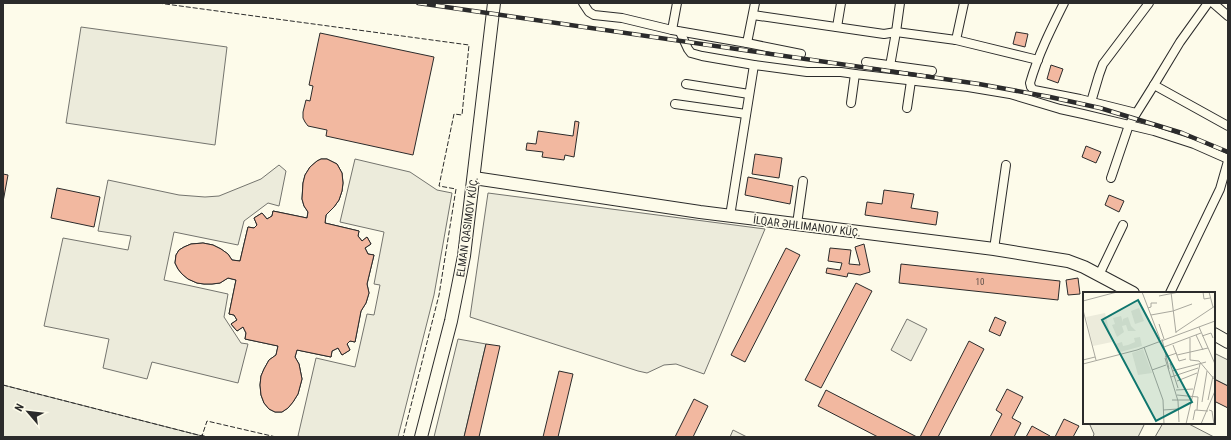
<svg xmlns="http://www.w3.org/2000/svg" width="1231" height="440" viewBox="0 0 1231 440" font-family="'Roboto Condensed',sans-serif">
<rect width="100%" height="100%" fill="#fdfbea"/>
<g fill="#ecebdb" stroke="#74746e">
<path d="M81,27L227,47L215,145L66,123Z"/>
<path d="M355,159L410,172L437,190L452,193L434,295L398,437H302L298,436L316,358L355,367L367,314L374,315L380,285L374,284L384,232L340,222Z"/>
<path d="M279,165L286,171L279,206L268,203L244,221L238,245L174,232L164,280L228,294L224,317L241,343L248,344L238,383L152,362L147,379L103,368L109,339L44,326L63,238L128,250L131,236L98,231L108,180L179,195L205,197L219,196L261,179Z"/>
<path d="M488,193L765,229L704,374L676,364L664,365L647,373L638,371L470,317Z"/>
<path d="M907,319L927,329L911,361L891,350Z"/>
<path d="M458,339L486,344L464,437H434Z"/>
<path d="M1214,353L1228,360V386L1214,379Z"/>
<path d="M3,385L202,436L207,437H3Z"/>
<path d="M1091,423H1145L1138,437H1093L1094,434L1090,425Z"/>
<path d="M1163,423H1187L1214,437H1155Z"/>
<path d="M733,430L747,437H730Z"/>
</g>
<g fill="#f2b8a0" stroke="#2b2b2b" fill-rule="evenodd">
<path d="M1016,32L1028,34L1025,47L1013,44Z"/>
<path d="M320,33L434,57L413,155L326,136L327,130L308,126L305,122L303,118V112L306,100L310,101L313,86L309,85Z"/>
<path d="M1051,65L1063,69L1058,83L1047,79Z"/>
<path d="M575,121L579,122L574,157L565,155L564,160L542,157L543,152L526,150L527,143L536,144L538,131L573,136Z"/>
<path d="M1086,146L1101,152L1096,163L1082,157Z"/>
<path d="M755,154L782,158L779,178L752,174Z"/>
<path d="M321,159H327L337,164L342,173L343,183L342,191L339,200L334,207L326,215L325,223L359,231L358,236L362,241L367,237L371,244L365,248L368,254L374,255L367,284L369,293L366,303L361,311L355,342L350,341L347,344L350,350L342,355L338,348L332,351L331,357L297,350L295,357L299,364L302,379L298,394L293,402L288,408L282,412H275L269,409L264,403L261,395L260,385L261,376L264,369L269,360L276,355L278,346L245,339L246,333L243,327L237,331L231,324L237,320L234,315L229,314L236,280L228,278L220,283L212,284H204L197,283L188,279L182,274L178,269L175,263L176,255L179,250L184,247L191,244L203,243L213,245L221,249L228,254L232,260L240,261L248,227L254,228L257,225L254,218L262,213L267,219L272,216L273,211L307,218L308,212L304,206L302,199L303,183L305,175L310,167L317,161ZM275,234L347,250L352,257L336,329L330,333L256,318L251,311L268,238Z"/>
<path d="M321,159H327L337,164L342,173L343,183L342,191L339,200L334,207L326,215L325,223L359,231L358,236L362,241L367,237L371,244L365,248L368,254L374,255L367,284L369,293L366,303L361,311L355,342L350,341L347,344L350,350L342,355L338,348L332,351L331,357L297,350L295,357L299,364L302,379L298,394L293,402L288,408L282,412H275L269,409L264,403L261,395L260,385L261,376L264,369L269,360L276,355L278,346L245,339L246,333L243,327L237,331L231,324L237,320L234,315L229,314L236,280L228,278L220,283L212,284H204L197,283L188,279L182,274L178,269L175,263L176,255L179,250L184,247L191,244L203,243L213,245L221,249L228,254L232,260L240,261L248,227L254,228L257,225L254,218L262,213L267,219L272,216L273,211L307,218L308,212L304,206L302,199L303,183L305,175L310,167L317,161Z"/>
<path d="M3,174L8,175L3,202Z"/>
<path d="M748,177L793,186L790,204L745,195Z"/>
<path d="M57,188L100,197L94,227L51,218Z"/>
<path d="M884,190L914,194L911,208L938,212L936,225L865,215L867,202L882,204Z"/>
<path d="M1109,195L1124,201L1119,212L1105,205Z"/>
<path d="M864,244L870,272L860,275L848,273L847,277L826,273L827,268L840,270L842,263L828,261L830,248L851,250L849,264L860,265L855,247Z"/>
<path d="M786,248L800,255L745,362L731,355Z"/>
<path d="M901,264L1060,281L1058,300L899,283Z"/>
<path d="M1078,278L1080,294L1068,295L1066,280Z"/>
<path d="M856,283L872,291L821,388L805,380Z"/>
<path d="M995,317L1006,322L1000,336L989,331Z"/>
<path d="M969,341L984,349L938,437H920Z"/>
<path d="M486,344L500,346L479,437H464Z"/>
<path d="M559,371L573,374L558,437H543Z"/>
<path d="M1214,379L1228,386V408L1214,401Z"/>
<path d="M1007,389L1023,397L1012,418L1021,423L1014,437H990L1002,414L996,410Z"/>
<path d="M826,390L917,437H878L818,406Z"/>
<path d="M694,399L708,406L693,437H675Z"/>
<path d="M1064,419L1079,426L1073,437H1055Z"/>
<path d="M1032,426L1050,436L1049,437H1026Z"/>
</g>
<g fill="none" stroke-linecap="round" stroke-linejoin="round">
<g stroke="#2b2b2b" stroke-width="10">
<g id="street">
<path d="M583,3L589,12L594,15L622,18L672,30L747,43L801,54"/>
<path d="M1064,3C1051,29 1038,55 1030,83L1031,87L1034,90L1080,99L1136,113"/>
<path d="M1213,3L1228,16"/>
<path d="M753,15L884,34L896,32L956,40L1038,60"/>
<path d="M837,27L841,3"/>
<path d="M672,30L677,3"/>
<path d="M680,32L688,49L691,53L702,56L754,65L807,72H841L855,74L968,87L1010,94L1060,109L1083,114L1154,131L1194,144L1228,159"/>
<path d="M956,40L964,3"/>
<path d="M747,43L755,3"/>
<path d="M866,62L932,71"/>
<path d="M890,66L896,32L900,3"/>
<path d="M686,84L749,94"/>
<path d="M1154,85L1228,126"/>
<path d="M1091,102L1099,75L1103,64L1149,3"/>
<path d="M851,103L855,74"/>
<path d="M675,104L746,114"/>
<path d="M907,108L911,81"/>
<path d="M1111,178L1129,125L1154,85L1180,42L1208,3"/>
<path d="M730,216L754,65"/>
<path d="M797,224L803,181"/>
<path d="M994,249L1006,165"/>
<path d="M1099,275L1123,225"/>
<path d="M1170,293L1220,189L1228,161"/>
</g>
</g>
<g stroke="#2b2b2b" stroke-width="14">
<g id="secondary">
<path d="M474,178L700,212L994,249L1068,261L1084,267L1133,293"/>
<path d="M1214,334L1228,342"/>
<path d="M421,437L451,321L464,256L494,3"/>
</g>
</g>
<use href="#street" stroke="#fdfbea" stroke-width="8"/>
<use href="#secondary" stroke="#fdfbea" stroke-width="12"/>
<g stroke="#2b2b2b" stroke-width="4.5">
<path id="rail" d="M418,3L979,84L1050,97L1100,108L1182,133L1228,152"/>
</g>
<use href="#rail" stroke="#fdfbea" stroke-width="3" stroke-dasharray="9" stroke-linecap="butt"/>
<g stroke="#2b2b2b" stroke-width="1" stroke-dasharray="5 2" stroke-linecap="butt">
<path d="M158,3L469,45L462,115L454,114L439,186L456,189L439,295L403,437"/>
<path d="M3,385L202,436L207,421L276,437"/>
<path d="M201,435L207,437"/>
</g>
</g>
<g text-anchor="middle" stroke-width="3" stroke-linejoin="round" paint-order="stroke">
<g font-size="9" fill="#5d4e48">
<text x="980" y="285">10</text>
</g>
<g font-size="11" fill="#2b2b2b" stroke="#fdfbea">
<text transform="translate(807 226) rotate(7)" y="4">İLQAR ƏHLIMANOV KÜÇ.</text>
<text transform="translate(467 227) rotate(-82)" y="4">ELMAN QASIMOV KÜÇ.</text>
</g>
</g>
<g transform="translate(1083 292)">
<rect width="132" height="132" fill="#fdfbea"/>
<path d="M56,16L61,29L52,32L48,19ZM22,21L29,50L10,54L3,25ZM38,24L40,30V27L45,25L48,34L53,39H45L43,33L39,34L41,40L34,45L29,33L32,32L30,26ZM57,45L59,54L34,61L32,52L39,50L40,54L45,53L52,50L51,46ZM60,57L69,81L55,83L49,61Z" fill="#ecebdb"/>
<path fill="none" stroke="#a9a89e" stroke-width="1" d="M59,0L77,47M88,0L93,41M120,0L121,7L127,6M126,0L130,15M76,4L96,0M0,9L34,0M65,16L68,15V11H74M0,18L13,68M68,23L90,19L109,12M76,32L81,47M116,35L132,72M93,40L132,14M113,43L120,58M119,44L128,41L130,46M107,46V68L116,69L132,88M79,47L86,77M90,53L96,69L103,67M61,55L80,108L81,132M81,55L118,41M94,63L125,56M82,65L94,61M82,66L95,109L96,130M0,68L12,65M87,71L95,96M0,72L54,58L132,29M69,78L83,73M89,79L123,70M88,85L115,76M94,89L114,81M93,98L110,97M94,103L115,105L114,118M89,108H108M125,108L130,84M119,110L124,79M80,118L95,117M126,118L129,119L131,132M110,128L112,118L125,119M103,132L117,72M118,132L132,99"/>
<path fill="#0f766e" fill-opacity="0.15" stroke="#0f766e" stroke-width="2" d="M55,8L109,110L73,129L19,28Z"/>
<rect width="132" height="132" fill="none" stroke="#2b2b2b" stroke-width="2"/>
</g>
<rect width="1231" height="440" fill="none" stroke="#2b2b2b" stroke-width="8"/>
<g transform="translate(28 412) rotate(298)" stroke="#fdfbea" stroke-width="3" paint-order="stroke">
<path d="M0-3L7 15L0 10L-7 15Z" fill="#2b2b2b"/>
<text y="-6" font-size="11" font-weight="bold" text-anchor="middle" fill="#2b2b2b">N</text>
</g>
</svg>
